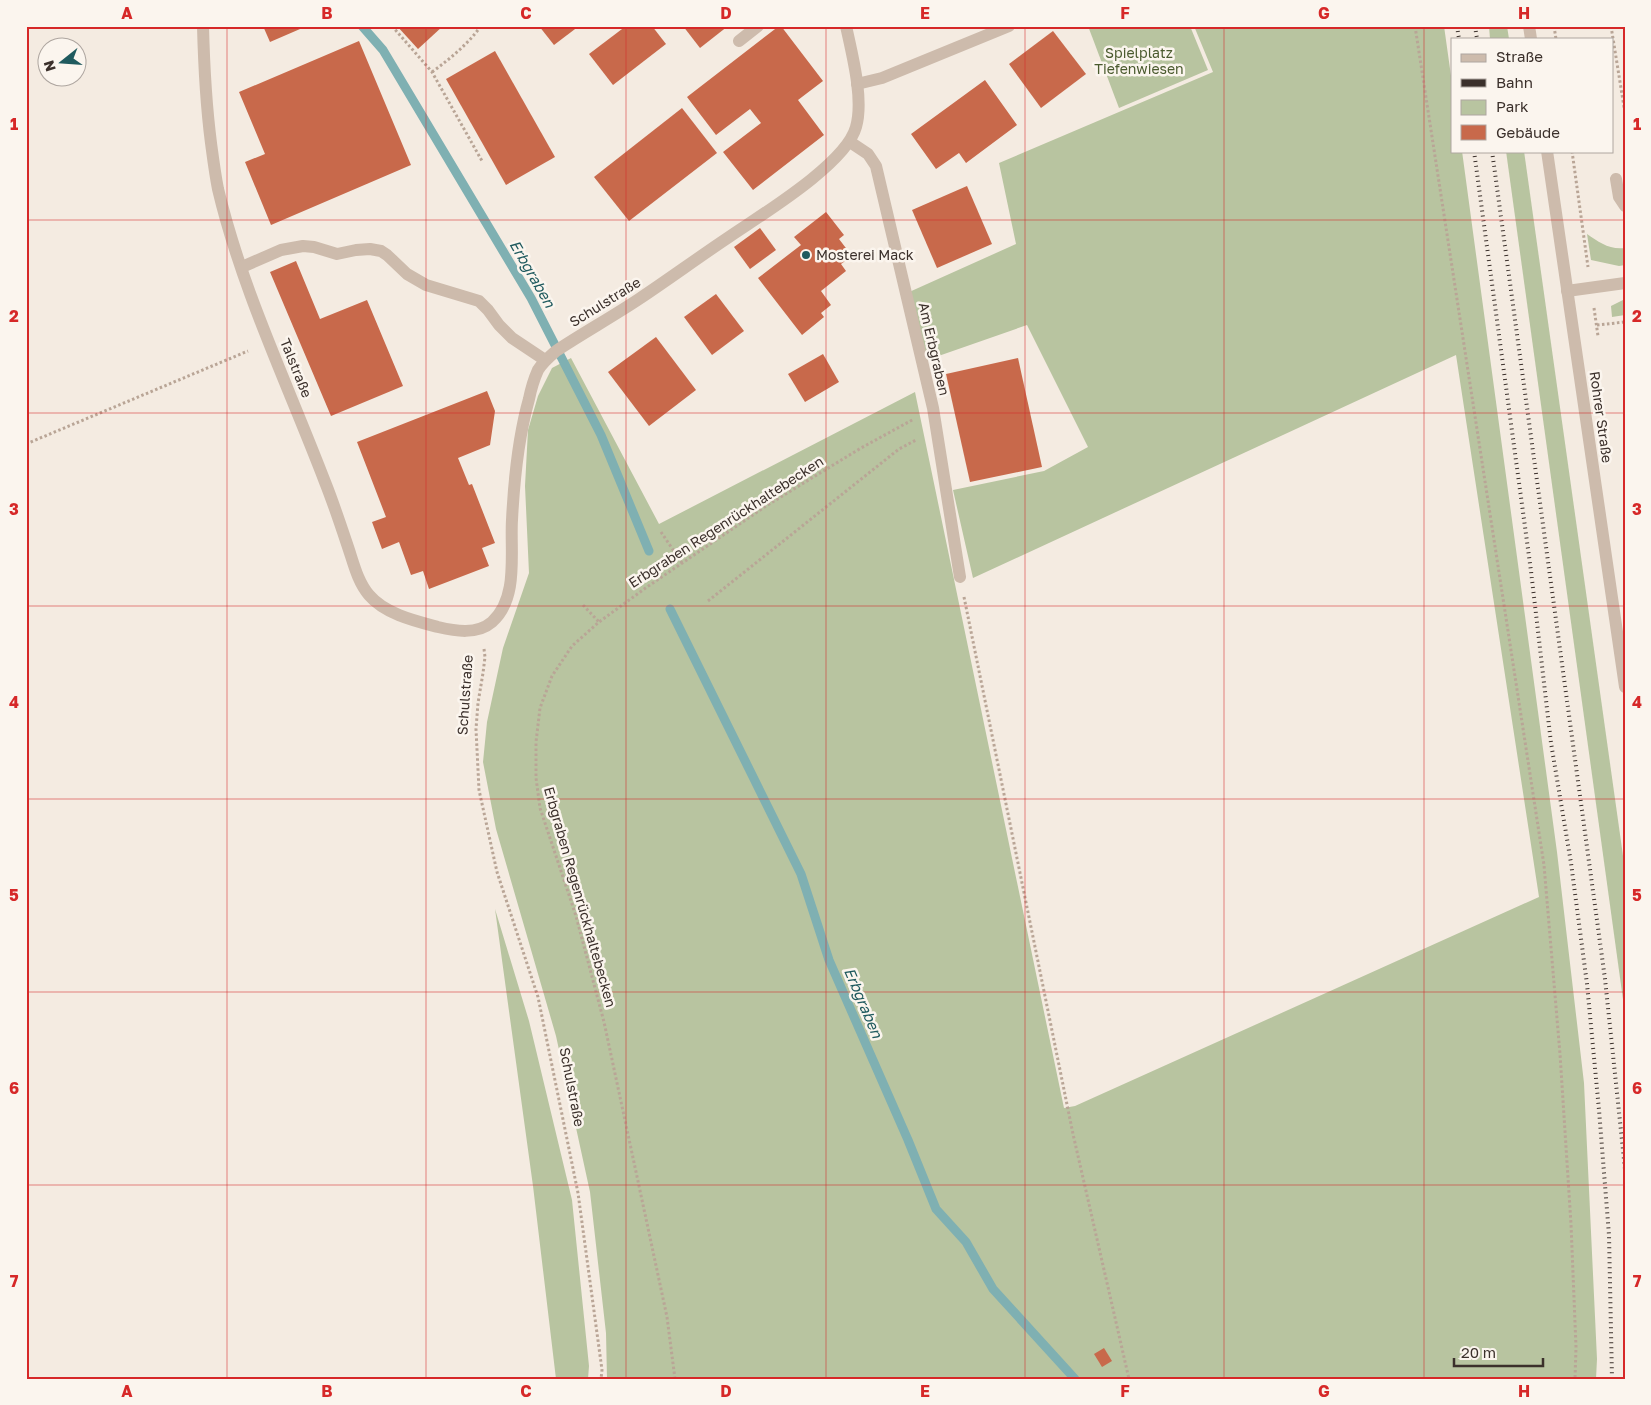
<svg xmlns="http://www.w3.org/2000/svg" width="1651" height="1405" viewBox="0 0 1651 1405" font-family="'Golos Text',sans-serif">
<rect width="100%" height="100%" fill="#f4ebe1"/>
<g fill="#b8c4a0">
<path d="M1088,26H1190L1208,70L1119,108Z"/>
<path d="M1194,26H1444L1452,83V151H1462L1557,852L1584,1083L1597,1359L1596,1379H607L606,1333L590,1192L556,1036L496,829L483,762L487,722L503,648L529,573L525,486L528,430L538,396L552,368L571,358L659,524L915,392L1064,1108L1075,1106L1539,897L1456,355L973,578L953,490L1044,471L1088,447L1027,325L927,360L907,293L1016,244L999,163L1213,72Z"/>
<path d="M1489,26H1507L1509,39H1490Z"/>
<path d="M1506,151H1524L1625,870V1014Z"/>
<path d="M1587,234C1599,242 1609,250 1625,248V265L1619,266L1591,260Z"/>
<path d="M1625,299V315L1612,317L1611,306Z"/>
<path d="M495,909L529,1021L572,1200L589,1366L588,1379H556L533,1186Z"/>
</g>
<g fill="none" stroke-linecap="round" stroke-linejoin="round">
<g stroke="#7fb0b2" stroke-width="9">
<path d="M362,26L383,50L531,298L601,435L649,551"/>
<path d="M670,609L801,874L829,960L908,1140L936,1209L966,1242L993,1289L1075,1379"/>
</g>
</g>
<g fill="#c8694b">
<path d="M263,26H307L270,42Z"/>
<path d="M397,26H443L418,49Z"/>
<path d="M539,26H579L554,45Z"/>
<path d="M626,26H652L666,44L613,85L589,54Z"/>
<path d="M683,26H728L700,48Z"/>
<path d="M779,26H781L823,81L798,100L824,135L753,190L723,152L761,123L750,109L716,135L687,97Z"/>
<path d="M1053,31L1086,74L1041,108L1009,64Z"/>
<path d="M359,41L411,165L271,225L245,162L265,154L239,92Z"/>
<path d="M495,51L555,157L506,185L446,79Z"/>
<path d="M985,80L1017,125L966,163L959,153L936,169L911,134Z"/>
<path d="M682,108L717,153L629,221L594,177Z"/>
<path d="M967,186L992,244L937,268L912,210Z"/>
<path d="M826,212L844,235L839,239L852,256L841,264L846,271L821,291L831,305L821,313L824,317L802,335L758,278L801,245L794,237Z"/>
<path d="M760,228L776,250L750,269L734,247Z"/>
<path d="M296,261L320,319L367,300L403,386L331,416L270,272Z"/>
<path d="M716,294L744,331L712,355L684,317Z"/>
<path d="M656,337L696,390L649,426L608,372Z"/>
<path d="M823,354L839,382L805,402L788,374Z"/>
<path d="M1018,358L1042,467L970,482L946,374Z"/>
<path d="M487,391L495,411L490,445L458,458L469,485L472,484L495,543L482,548L489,566L429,589L423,571L411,575L399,542L382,549L372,522L386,517L357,442Z"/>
<path d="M1104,1348L1112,1361L1102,1367L1094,1354Z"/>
</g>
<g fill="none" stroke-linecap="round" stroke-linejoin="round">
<g stroke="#b9a596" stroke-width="3" stroke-dasharray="2.5 2.5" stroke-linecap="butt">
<path d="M392,26L432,72L482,161"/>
<path d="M1415,26L1544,865L1560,1054L1571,1224L1576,1347L1575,1379"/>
<path d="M1554,26L1556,39"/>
<path d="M1611,26L1625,113"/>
<path d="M432,72C451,58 467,45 481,26"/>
<path d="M1572,151L1588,267"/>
<path d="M1594,308L1598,336"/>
<path d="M1597,325L1625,322"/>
<path d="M26,444L248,351"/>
<path d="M661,532L682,563"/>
<path d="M964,597L1073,1134L1129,1379"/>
<path d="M708,601L899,449L916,440"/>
<path d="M583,605L599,622"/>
<path d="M484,649L485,657L483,673L478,703L476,729L479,790L497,872L538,997L578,1193L602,1370L601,1379"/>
<path d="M675,1379L667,1317L604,1022L576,916L540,808L536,778V742L540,708L552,676L572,646L599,622L647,587L766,506L861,448L914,419"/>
</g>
<g stroke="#cdbbac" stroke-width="12">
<path d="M203,26C204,66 206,104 211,143C213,158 215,174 218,189C242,290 288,385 325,482C333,502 340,523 347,544C353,561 357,581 369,595C385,614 415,621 438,627C455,631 477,635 492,622C519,598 510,552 512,520C514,480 518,438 529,399C531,389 534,379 538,370C543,362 549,357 556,351C583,333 612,317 639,299C669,279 699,257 729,237C761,215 846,164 856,127C864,99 852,54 846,26"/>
<path d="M1529,26L1531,39"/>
<path d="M739,41L758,26"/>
<path d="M857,84L882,78L1009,26"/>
<path d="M850,142L868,154L876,166L933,408L960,577"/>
<path d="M1547,151L1625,687"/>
<path d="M1616,179L1619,197L1625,206"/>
<path d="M242,267L281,250L303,246L314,247L337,254L356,250L370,249L381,251L387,255L407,274L426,285L479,301L488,310L499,325L512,338L545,360"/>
<path d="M1567,291L1625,283"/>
</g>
<g stroke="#3b302b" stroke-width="4" stroke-dasharray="1 4" stroke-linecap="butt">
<path d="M1457,26L1459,39"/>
<path d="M1475,26L1477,39"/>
<path d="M1474,151L1531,571L1551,743L1571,863L1587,984L1599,1110L1609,1235L1612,1379"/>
<path d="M1492,151L1605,979L1625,1169"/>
</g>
</g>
<path fill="none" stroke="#d62828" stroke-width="1" stroke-opacity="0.55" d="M227,26V1379M426,26V1379M626,26V1379M826,26V1379M1025,26V1379M1224,26V1379M1424,26V1379M26,220H1625M26,413H1625M26,606H1625M26,799H1625M26,992H1625M26,1185H1625"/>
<circle fill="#1f5a5e" stroke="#fbf5ee" stroke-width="2" cx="806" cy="255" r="5"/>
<g text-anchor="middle" stroke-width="5" stroke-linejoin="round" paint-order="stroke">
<g font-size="14" fill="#4a5a2e" stroke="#fbf5ee">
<text x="1139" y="58">Spielplatz<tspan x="1139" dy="16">Tiefenwiesen</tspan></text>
</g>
<g font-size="14" fill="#3b302b" stroke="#fbf5ee" text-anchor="start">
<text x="816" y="260">Mosterei Mack</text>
</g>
<g font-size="14" fill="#3b302b" stroke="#fbf5ee">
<text transform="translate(605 302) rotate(-32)" y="5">Schulstraße</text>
<text transform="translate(934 349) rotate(77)" y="5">Am Erbgraben</text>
<text transform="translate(296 368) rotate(68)" y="5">Talstraße</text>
<text transform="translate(1601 417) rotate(82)" y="5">Rohrer Straße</text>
<text transform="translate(726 522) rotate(-33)" y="5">Erbgraben Regenrückhaltebecken</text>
<text transform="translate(465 695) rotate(-86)" y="5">Schulstraße</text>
<text transform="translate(580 897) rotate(74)" y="5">Erbgraben Regenrückhaltebecken</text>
<text transform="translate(572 1087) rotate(79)" y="5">Schulstraße</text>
</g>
<g font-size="15" font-style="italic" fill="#1f5a5e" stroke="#fbf5ee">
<text transform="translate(532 274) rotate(60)" y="5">Erbgraben</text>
<text transform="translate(863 1003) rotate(67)" y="5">Erbgraben</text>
</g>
</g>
<rect width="1651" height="1405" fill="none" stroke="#fbf5ee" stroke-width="55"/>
<rect x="1451" y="38" width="162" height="115" fill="#fbf5ee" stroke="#aea6a0"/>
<rect x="1461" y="54" width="25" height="8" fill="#cdbbac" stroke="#aea6a0"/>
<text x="1496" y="62" font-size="15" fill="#3b302b">Straße</text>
<rect x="1461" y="79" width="25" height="8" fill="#3b302b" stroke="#aea6a0"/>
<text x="1496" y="88" font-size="15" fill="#3b302b">Bahn</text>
<rect x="1461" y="100" width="25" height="15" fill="#b8c4a0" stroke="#aea6a0"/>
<text x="1496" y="112" font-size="15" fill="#3b302b">Park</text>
<rect x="1461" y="125" width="25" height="15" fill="#c8694b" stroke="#aea6a0"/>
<text x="1496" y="138" font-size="15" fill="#3b302b">Gebäude</text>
<g transform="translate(62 62) rotate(253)"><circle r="24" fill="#fbf5ee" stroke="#aea6a0"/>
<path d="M0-4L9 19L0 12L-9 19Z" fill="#1f5a5e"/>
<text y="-8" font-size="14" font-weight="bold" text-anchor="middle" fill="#3b302b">N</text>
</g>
<path d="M1454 1358v8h89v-8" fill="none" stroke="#3b302b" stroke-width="2.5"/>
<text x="1461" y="1358" font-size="15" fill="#3b302b" stroke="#fbf5ee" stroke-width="4" paint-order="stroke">20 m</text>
<rect x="28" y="28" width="1596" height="1350" fill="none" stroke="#d62828" stroke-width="2"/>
<g font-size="16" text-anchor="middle" font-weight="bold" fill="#d62828">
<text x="127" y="19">A</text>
<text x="327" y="19">B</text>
<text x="526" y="19">C</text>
<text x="726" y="19">D</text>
<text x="925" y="19">E</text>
<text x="1125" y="19">F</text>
<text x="1324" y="19">G</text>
<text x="1524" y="19">H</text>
<text x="14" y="130">1</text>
<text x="1637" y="130">1</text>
<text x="14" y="322">2</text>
<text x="1637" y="322">2</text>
<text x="14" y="515">3</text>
<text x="1637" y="515">3</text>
<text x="14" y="708">4</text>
<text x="1637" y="708">4</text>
<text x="14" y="901">5</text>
<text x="1637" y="901">5</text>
<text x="14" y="1094">6</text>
<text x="1637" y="1094">6</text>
<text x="14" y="1287">7</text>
<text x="1637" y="1287">7</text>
<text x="127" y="1397">A</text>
<text x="327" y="1397">B</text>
<text x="526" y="1397">C</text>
<text x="726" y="1397">D</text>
<text x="925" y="1397">E</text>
<text x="1125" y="1397">F</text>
<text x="1324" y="1397">G</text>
<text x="1524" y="1397">H</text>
</g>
</svg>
